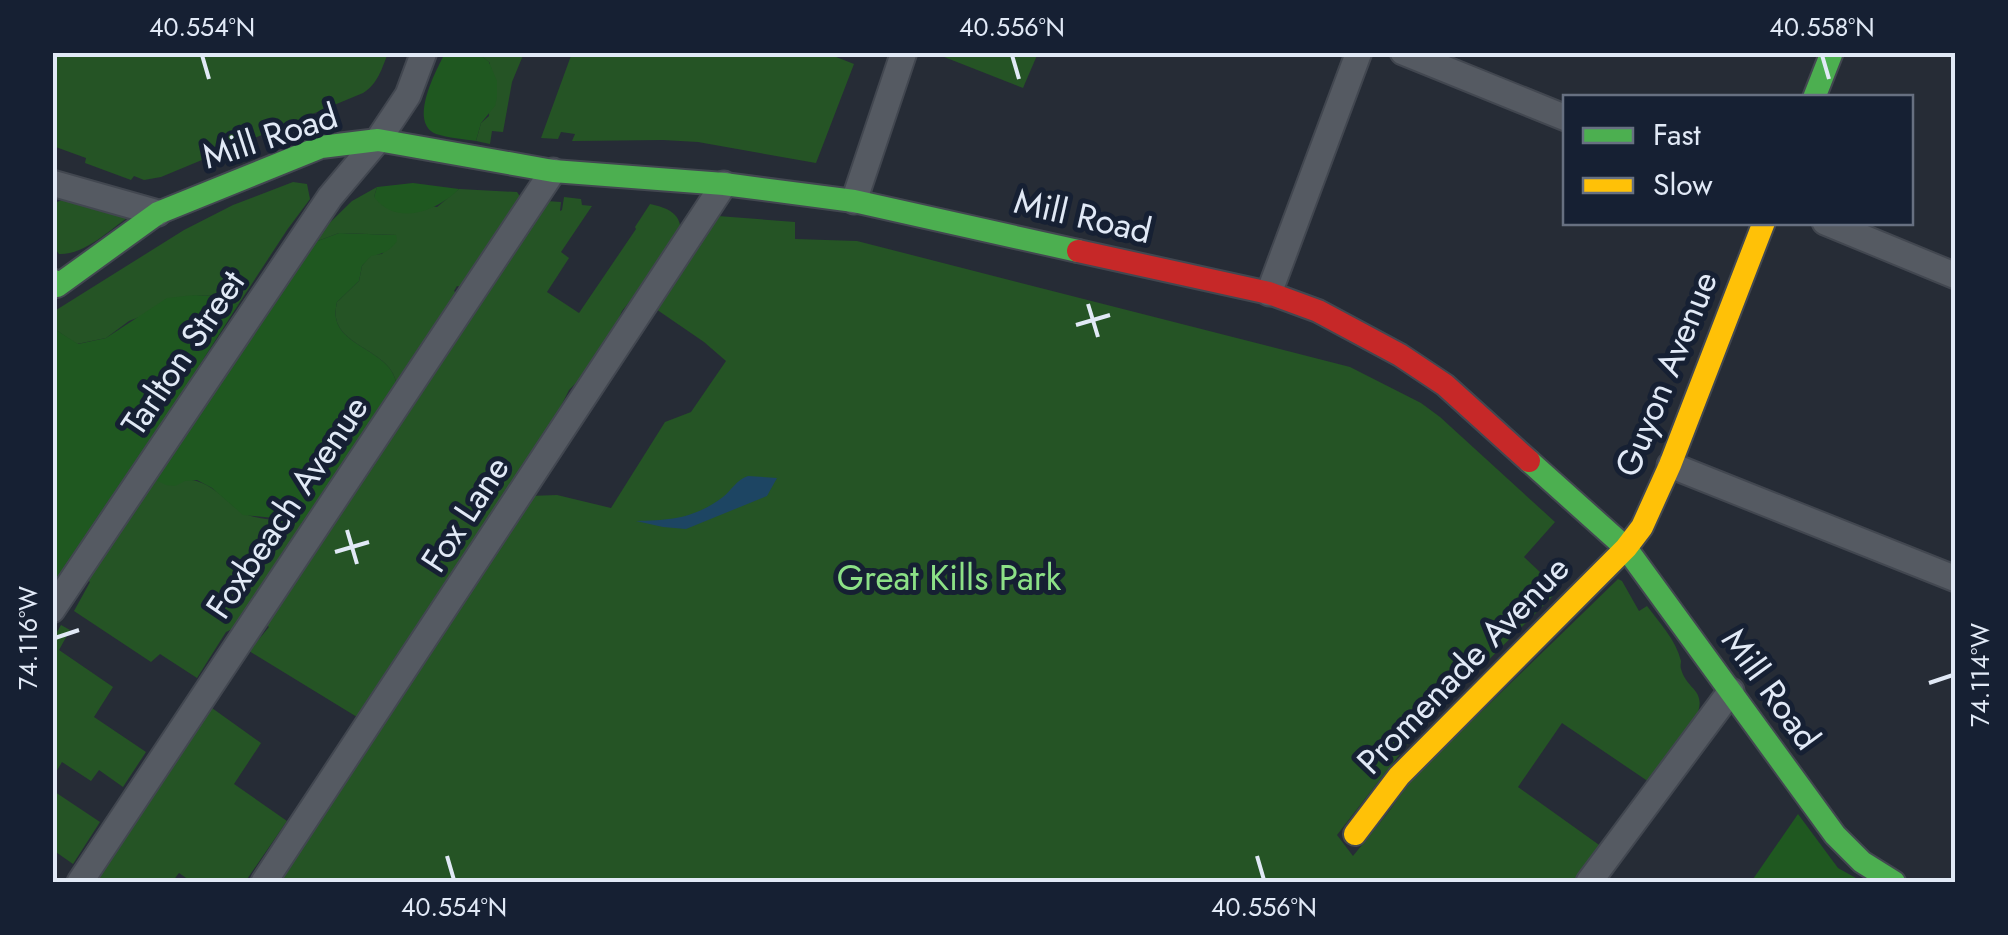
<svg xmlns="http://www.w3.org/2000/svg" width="2008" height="935" viewBox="0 0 2008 935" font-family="Jost,sans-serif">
<rect width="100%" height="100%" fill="#262c36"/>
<g fill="#255425">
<path d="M53,52H388V53C382,68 378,84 363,93L161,177L144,180L134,176L131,180L85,163L86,158L53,146Z"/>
<path d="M478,53H524L512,82L503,132L492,131L490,144L476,141L481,123L489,116L490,63Z"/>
<path d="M826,53L854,64L816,163L698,142L663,140L572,141L575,134L561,132L558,139L541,138L572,53Z"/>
<path d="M934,53H1038L1023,88Z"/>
<path d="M293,182L307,184L310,199L287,230L238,305L221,296L195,295L129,321L106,338L77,344L53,328V312L184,230L233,205Z"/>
<path d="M377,187L374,197L437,207L459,189L517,192L521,198L461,287L457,286L454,291L456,293L396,382C391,352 340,346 336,318C335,313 336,307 337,302L359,281L362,266L371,255L382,254L396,235L339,233L307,245L352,201Z"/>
<path d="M564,197L581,199L582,205L592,206L561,252L569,258L547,292L579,313L636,229L635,227L650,204C667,208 680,212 681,231L643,285L622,311L608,342L595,364L569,390L561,406L559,417L501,512L357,717L249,651L269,627L265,623L287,594L285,590L546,201L561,202L560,211L562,210Z"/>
<path d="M67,198L130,216C109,230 85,255 59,254L53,246L52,204Z"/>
<path d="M718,216L795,222V239L857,241L1350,367L1421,403L1440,417L1555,522L1524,557L1559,590L1421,727L1337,835L1353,856L1390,810L1409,782L1618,579L1622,581L1639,611L1647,606C1659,622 1676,640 1681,661C1681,663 1680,666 1681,669C1687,691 1708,689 1696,718L1649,782L1562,723L1518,787L1602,847L1577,882H275L529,496L557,495L611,508L665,422L691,412L726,361L704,342L653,307L707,219Z"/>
<path d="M148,476C163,478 189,477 202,483C217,489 227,502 240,511C250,520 293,522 308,522L234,628L226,632L197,678L160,654L151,662L74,611L90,582L83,577Z"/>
<path d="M61,625L70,630L59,650L113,687L94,717L146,752L123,787L99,770L91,781L62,762L53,777V639Z"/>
<path d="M212,708L261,743L234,784L287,821L245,882H192L179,873L172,882H90L207,709Z"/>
<path d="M52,790L100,822L73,864L53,850Z"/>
</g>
<g fill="#1f5820">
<path d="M445,53H478L489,62L497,81V97L495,106L481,123L476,141C464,139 448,138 436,134C408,122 436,71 445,53Z"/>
<path d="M413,183L459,189C437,211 397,227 374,197L377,187Z"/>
<path d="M339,233L396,235L397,241C390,251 383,254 371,256L362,266L359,281L337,302C336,307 335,313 336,318C340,346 391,352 396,382L308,522L293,524L274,518L243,515L212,488L197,480L185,481L175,486L166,485L148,476L307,245Z"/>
<path d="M195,295L221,296L238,305L135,466L53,587V328L78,344L106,338L167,298Z"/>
<path d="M1798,814L1838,868L1863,882H1751Z"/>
</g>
<path fill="#1d4563" d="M748,476L777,478L767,496L686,529L663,527L636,521C671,520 693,519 723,497C732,490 736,480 748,476Z"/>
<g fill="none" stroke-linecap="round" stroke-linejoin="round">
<g stroke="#424750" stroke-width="29">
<g id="street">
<path d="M1403,52L1566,118"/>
<path d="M52,183L158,213"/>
<path d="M854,201L904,52"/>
<path d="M1825,222L1956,276"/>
<path d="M1269,293L1359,52"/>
<path d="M1670,465L1956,579"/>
<path d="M52,610L330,197L378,140L408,95L424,52"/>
<path d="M80,882L553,171"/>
<path d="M264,882L724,184"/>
<path d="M1589,882L1731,691"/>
</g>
</g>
<g stroke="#424750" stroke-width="26">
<g id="fast">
<path d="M1814,98L1832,52"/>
<path d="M52,280L57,286L158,213L321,147L378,140L553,171L724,184L854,201L1078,251"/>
<path d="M1529,461L1626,548L1835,835L1862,862L1894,882"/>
</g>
</g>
<g stroke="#424750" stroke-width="26">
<path id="slow" d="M1355,834L1399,776L1626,548L1642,527L1670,465L1764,222"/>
</g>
<g stroke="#424750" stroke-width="26">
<path id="jam" d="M1078,251L1269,293L1318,311L1400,355L1445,385L1529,461"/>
</g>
<use href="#street" stroke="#555a62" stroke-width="25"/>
<use href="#fast" stroke="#4caf50" stroke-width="22"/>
<use href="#slow" stroke="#ffc107" stroke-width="22"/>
<use href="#jam" stroke="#c62828" stroke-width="22"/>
</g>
<path fill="none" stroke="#e1e9f6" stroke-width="4" d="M202,55L209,79M1012,55L1019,79M1822,55L1829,79M1088,304L1098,337M1076,325L1110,315M347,530L357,564M335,552L369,542M55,638L79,630M1929,683L1953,675M447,856L454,880M1257,856L1264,880"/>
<g text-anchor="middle" stroke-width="10" stroke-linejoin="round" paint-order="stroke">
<g font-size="35" fill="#e1e9f6" stroke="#162033">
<text transform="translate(270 136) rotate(-18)" y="12">Mill Road</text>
<text transform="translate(1083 216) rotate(13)" y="12">Mill Road</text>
<text transform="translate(183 353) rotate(-56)" y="12">Tarlton Street</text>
<text transform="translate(1666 374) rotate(-68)" y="12">Guyon Avenue</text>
<text transform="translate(287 507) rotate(-56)" y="12">Foxbeach Avenue</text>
<text transform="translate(465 514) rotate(-57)" y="12">Fox Lane</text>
<text transform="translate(1463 665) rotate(-46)" y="12">Promenade Avenue</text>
<text transform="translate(1771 689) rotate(54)" y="12">Mill Road</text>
</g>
<g font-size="35" fill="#8ce186" stroke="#162033">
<text x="949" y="590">Great Kills Park</text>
</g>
</g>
<rect width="2008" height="935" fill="none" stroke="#162033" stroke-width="110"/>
<rect x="1563" y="95" width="350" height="130" fill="#162033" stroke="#677081" stroke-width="2.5"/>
<rect x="1583" y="128" width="50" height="15" fill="#4caf50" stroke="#677081" stroke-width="2.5"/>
<text x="1653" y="145" font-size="30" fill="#e1e9f6">Fast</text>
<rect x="1583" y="178" width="50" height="15" fill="#ffc107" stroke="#677081" stroke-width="2.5"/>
<text x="1653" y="195" font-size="30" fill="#e1e9f6">Slow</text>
<rect x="55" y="55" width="1898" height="825" fill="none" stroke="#e1e9f6" stroke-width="4"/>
<g font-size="25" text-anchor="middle" fill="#e1e9f6">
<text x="202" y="36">40.554°N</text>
<text x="1012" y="36">40.556°N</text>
<text x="1822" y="36">40.558°N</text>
<text transform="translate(28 638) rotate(-90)" y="9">74.116°W</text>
<text transform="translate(1980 675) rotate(-90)" y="9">74.114°W</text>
<text x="454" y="916">40.554°N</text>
<text x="1264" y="916">40.556°N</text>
</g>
</svg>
